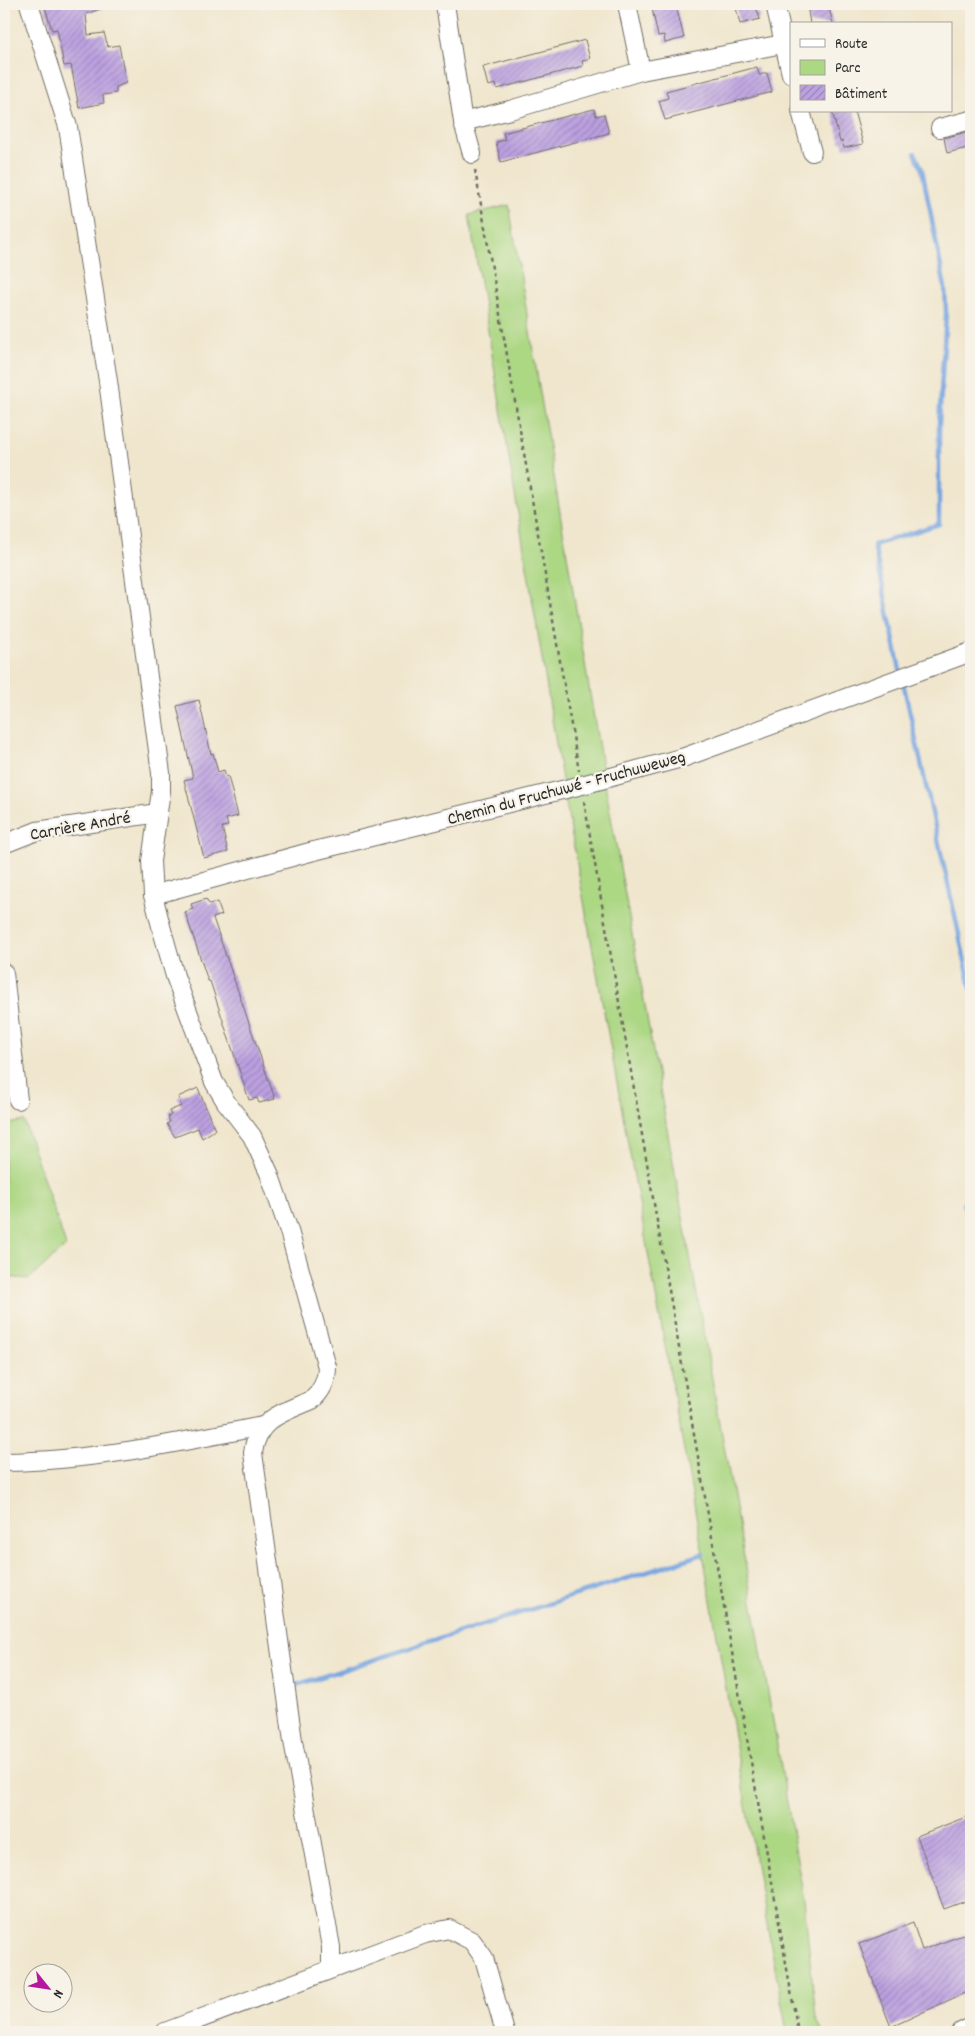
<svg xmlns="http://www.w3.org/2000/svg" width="975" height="2036" viewBox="0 0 975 2036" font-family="Dekko,sans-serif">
<defs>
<pattern id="building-hatch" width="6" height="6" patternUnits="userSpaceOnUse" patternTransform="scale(1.25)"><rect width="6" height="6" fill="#bca1e1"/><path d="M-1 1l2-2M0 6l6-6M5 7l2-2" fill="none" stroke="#9983b7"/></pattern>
</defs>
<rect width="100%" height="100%" fill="#f7f3e8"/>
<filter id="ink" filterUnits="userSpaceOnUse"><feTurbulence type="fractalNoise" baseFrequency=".02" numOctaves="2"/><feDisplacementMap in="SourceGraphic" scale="10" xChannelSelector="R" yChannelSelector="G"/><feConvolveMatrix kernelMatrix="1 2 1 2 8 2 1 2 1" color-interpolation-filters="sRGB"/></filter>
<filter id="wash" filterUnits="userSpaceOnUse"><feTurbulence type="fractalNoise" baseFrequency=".0096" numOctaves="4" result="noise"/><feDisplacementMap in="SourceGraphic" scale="20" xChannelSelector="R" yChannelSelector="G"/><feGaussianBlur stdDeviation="1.12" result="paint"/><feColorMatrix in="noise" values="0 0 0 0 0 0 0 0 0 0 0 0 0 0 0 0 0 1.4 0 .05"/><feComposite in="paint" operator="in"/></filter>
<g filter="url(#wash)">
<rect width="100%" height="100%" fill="#f0e6cd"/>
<g fill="#acd783" stroke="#6c8157">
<path d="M509,205L604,778L759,1640L804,1900L816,2018L823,2032H787L758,1876L703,1554L565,798L469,215Z"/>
<path d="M24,1121L66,1246L29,1279L4,1277V1125Z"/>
</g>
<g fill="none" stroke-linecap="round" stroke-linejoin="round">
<g stroke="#77a5e0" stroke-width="4.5">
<path d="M901,675L874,545L939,524V423L946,313L945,288L922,169L915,153"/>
<path d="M903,682L971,988"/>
<path d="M971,1201L963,1204L971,1221"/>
<path d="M293,1686L703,1554"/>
</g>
</g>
<g id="blocks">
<g fill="url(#building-hatch)">
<path d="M44,4H111V5L86,14L88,35L104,33L108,47L119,45L126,83L116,87V93L103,95L104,103L79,108L71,65L64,66L57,29L52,30Z"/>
<path d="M651,4H673L674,6H676L684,38L665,43L664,35L658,36Z"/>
<path d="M735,4H755L760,19L740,24Z"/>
<path d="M807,4H828L833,24H810Z"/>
<path d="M585,40L590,59L582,61L583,66L497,89L496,84L488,86L483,67Z"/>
<path d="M757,67L759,75L767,73L772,92L665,120L659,101L668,98L666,91Z"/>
<path d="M594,109L596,116L604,114L609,133L501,162L496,142L505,140L503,133Z"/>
<path d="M832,111H854L863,144L844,148L842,141L840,142Z"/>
<path d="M971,131V147L947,153L944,138Z"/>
<path d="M199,700L211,754L213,753L218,772L224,770L226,777L228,776L238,816L226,819L228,826L222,827L228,852L204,858L184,780L193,778L177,706Z"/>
<path d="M206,899L209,904L217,902L222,915L213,918L275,1099L259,1103L257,1098L249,1100L210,981H208L185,912L193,909L191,904Z"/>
<path d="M198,1088L215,1130L202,1138L198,1128L175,1137L167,1124L170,1122L168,1117L171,1115L169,1111L181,1106L178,1097Z"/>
<path d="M971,1815V1899L944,1909L917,1836Z"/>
<path d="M913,1923L922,1950L971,1932V1990L891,2027L859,1944Z"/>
</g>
</g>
</g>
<g filter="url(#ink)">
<use href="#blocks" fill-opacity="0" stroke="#706c64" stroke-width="1"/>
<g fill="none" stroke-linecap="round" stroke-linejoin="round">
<g stroke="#706c64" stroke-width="20">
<g id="minor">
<path d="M29,4L68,127L108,381L161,773V791L151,861L153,895L162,930L175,976L214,1082L226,1102L252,1136L269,1173L289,1231L327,1367C327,1381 322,1391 312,1400C284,1412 257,1418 253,1453L293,1741L331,1947V1969"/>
<path d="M445,4L463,122L472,154"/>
<path d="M627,4L641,71"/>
<path d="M775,4L791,74"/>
<path d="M801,111L812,152"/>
<path d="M463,122L510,110L641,71L783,44"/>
<path d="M940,128L971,120"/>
<path d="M4,844L37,831L158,813"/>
<path d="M153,895L310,852L582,785L685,757L971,652"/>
<path d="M4,973L18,1100"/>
<path d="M4,1462C91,1461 177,1443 262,1426"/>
<path d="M165,2032L425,1934L449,1929L472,1941L484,1958L505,2032"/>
<path d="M961,2032L971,2027"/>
</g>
</g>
<g stroke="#706c64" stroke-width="2.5" stroke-dasharray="4 4" stroke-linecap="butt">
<path d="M475,170L579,771"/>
<path d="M584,801L798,2032"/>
</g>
<use href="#minor" stroke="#fff" stroke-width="18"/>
</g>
</g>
<g text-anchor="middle" stroke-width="4.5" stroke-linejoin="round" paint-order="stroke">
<g font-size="18" fill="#2b2b2b" stroke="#f7f3e8">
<text transform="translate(566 787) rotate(-15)" y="6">Chemin du Fruchuwé - Fruchuweweg</text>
<text transform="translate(80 825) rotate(-10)" y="6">Carrière André</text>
</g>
</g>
<rect width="975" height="2036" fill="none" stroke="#f7f3e8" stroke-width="20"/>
<rect x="790" y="22" width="162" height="90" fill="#f7f3e8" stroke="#a5a39c"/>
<rect x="800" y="39" width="25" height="8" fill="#ffffff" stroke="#a5a39c"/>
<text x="835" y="48" font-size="15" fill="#2b2b2b">Route</text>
<rect x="800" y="60" width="25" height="15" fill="#acd783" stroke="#a5a39c"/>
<text x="835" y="72" font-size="15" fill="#2b2b2b">Parc</text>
<rect x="800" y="85" width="25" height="15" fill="url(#building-hatch)" stroke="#a5a39c"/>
<text x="835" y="98" font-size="15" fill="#2b2b2b">Bâtiment</text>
<g transform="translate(48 1988) rotate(120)"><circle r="24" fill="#f7f3e8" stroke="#a5a39c"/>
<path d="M0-4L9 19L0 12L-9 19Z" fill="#b5179e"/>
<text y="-8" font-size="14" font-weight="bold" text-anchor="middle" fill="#2b2b2b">N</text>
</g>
</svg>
